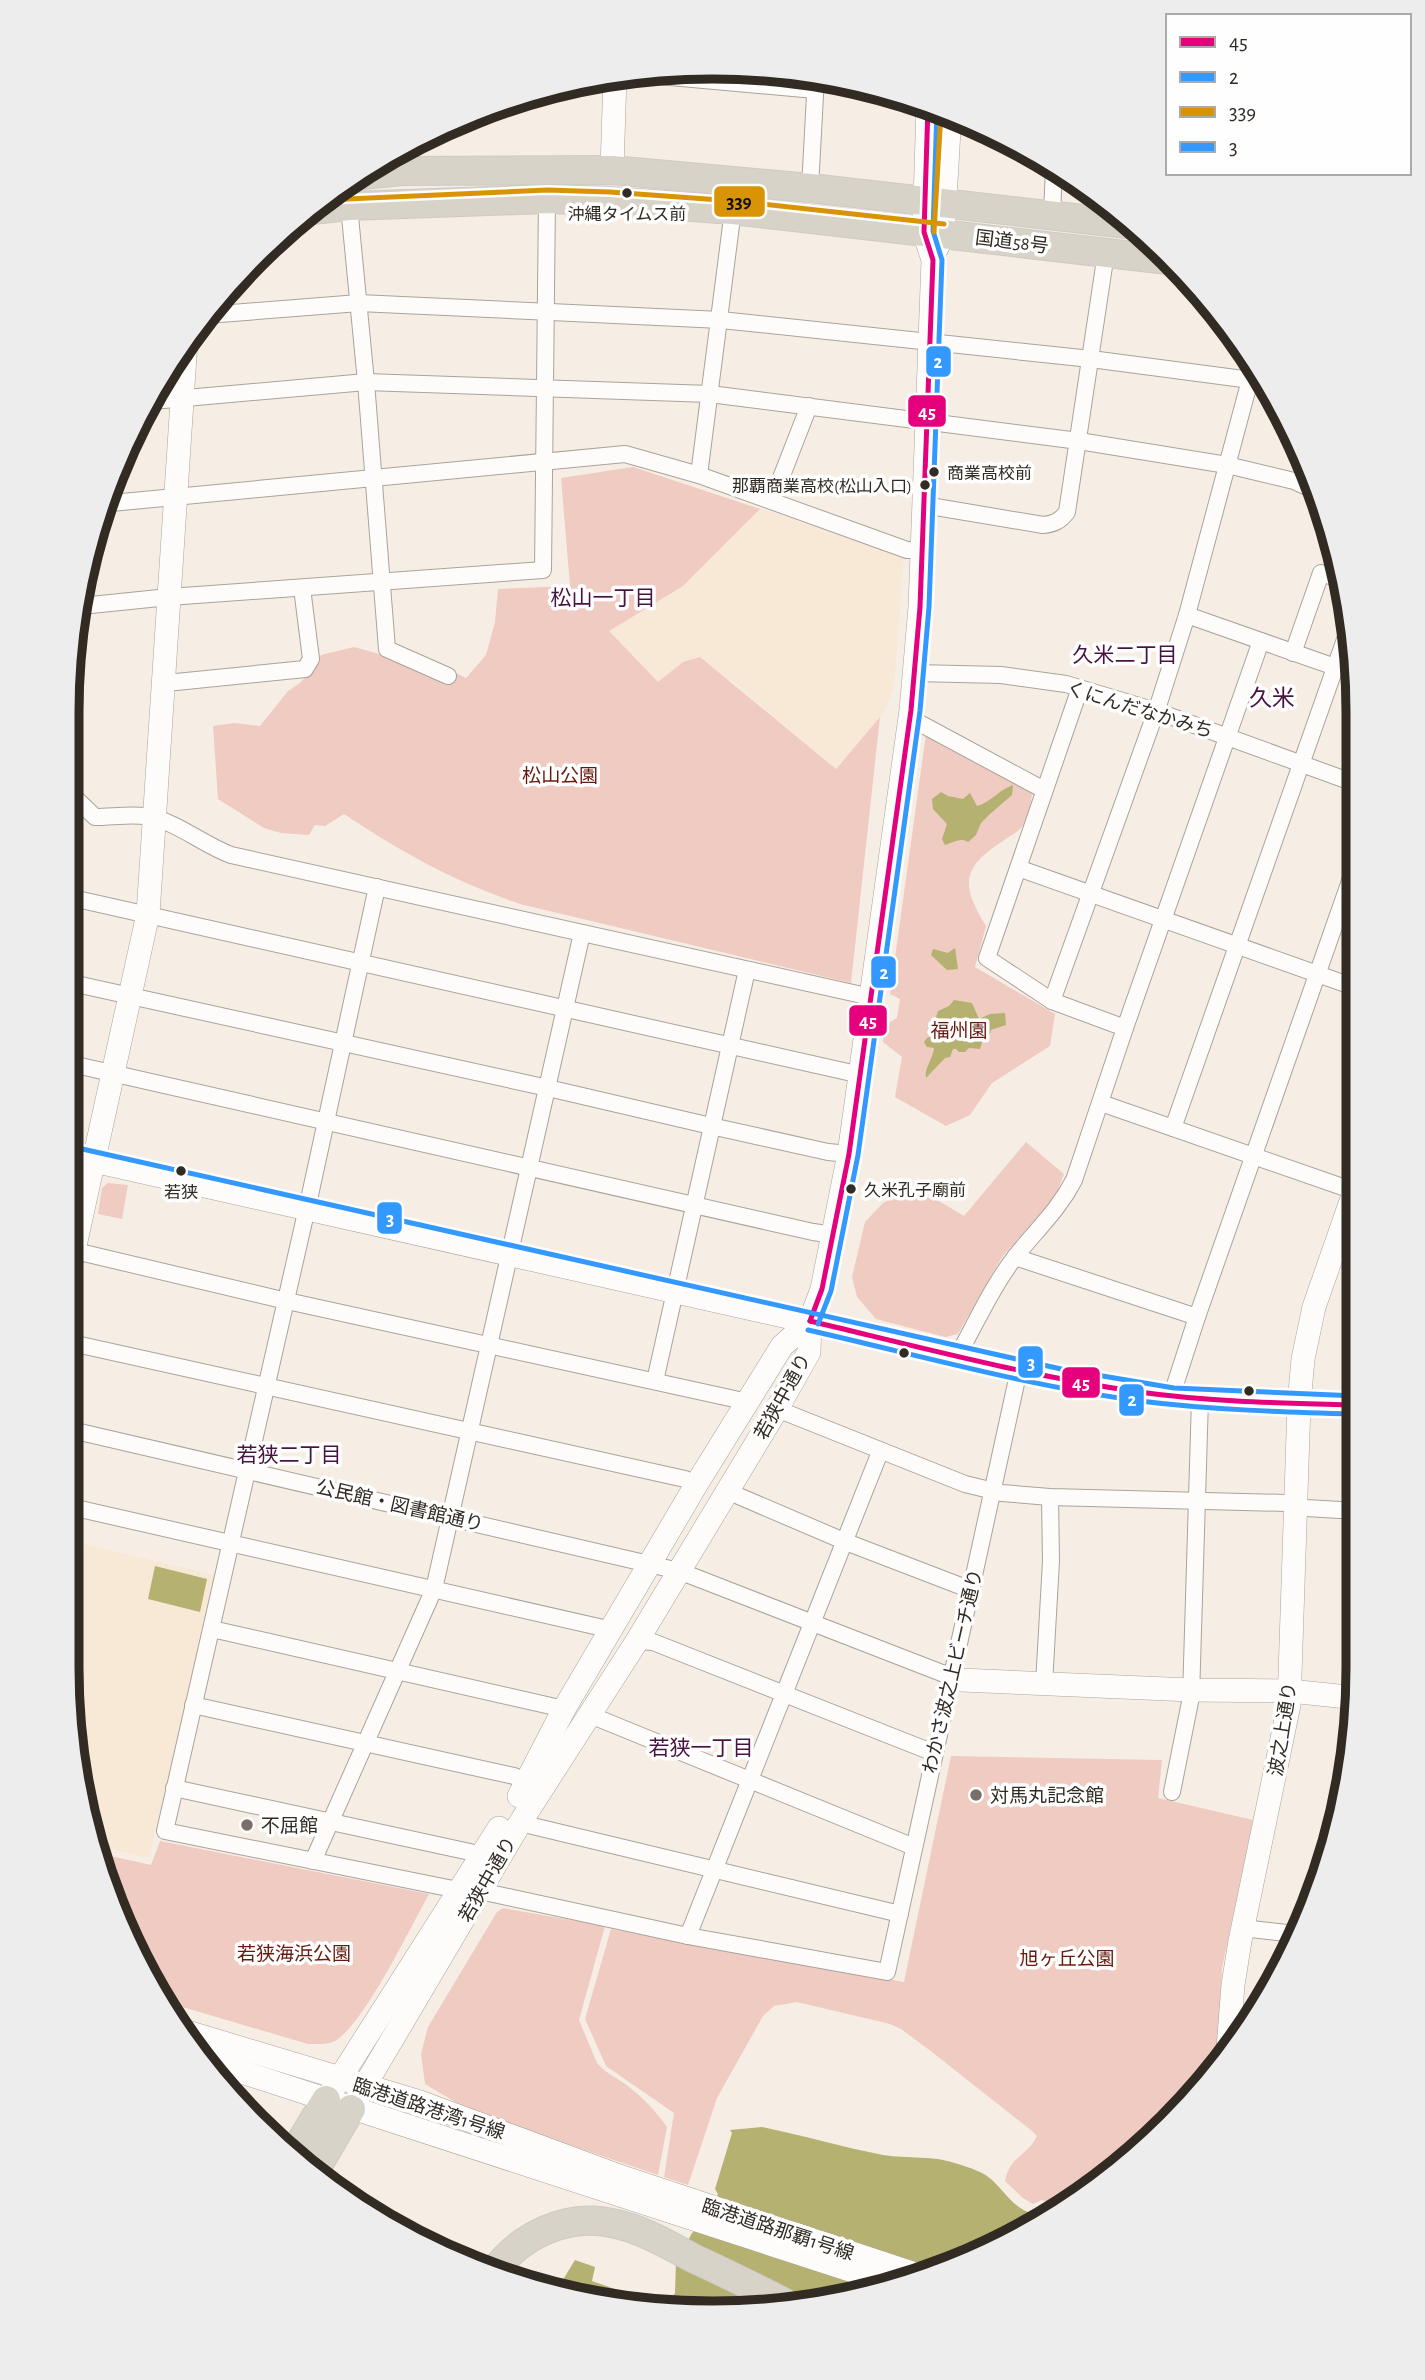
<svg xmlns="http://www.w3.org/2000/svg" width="1425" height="2380" viewBox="0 0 1425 2380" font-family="'Alegreya Sans','Noto Sans JP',sans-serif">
<rect width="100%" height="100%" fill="#f6eee5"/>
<g fill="#f8e8d6">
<path d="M633,467L904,556L894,688L886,708L880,717L836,769L732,681L683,662L658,683L609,631L561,478Z"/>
<path d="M67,1540L215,1575L149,1858L96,1846L67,1667Z"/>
</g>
<g fill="#efcbc1">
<path d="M633,467L760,509L683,586L609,631L658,682L683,662L700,657L836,769L880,717L851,983L520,904C455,882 401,852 344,814L325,826L315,825L309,835L281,833L264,828L218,799L213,726L234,723L260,726L288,691L300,683L313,669L321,655L354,647L401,660L447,680L456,673L466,678L486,655L495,622L498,589L570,586L561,478Z"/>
<path d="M926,734L1019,779L1032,793C1031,804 1030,814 1024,824C1019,832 1010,836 1003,841C961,868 961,885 986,926L975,967L1055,1014L1050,1046L992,1083L970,1115L946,1126L895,1097L902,1057L883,1042L885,1025L897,1018L900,999L890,994Z"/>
<path d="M1026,1142L1064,1174L1056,1195L1002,1257L958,1334L945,1337L876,1319L857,1297L852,1277L865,1222L883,1203L898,1195L911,1193L939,1201L964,1216Z"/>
<path d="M108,1183L128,1185L122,1219L98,1214L102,1188Z"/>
<path d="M951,1756L1162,1760L1158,1798L1253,1820L1222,1968L1217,2061L1105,2180L1057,2206L1042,2200L1033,2204L1023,2198L1005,2181C1010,2155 1027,2157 1037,2136L1032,2131L932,2052L901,2029L890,2024L797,2002L774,2006L763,2016L717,2098L688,2185L664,2177L674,2113L606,2066L585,2019L611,1929L904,1982Z"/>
<path d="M160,1841L429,1894C410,1928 365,2023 335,2041C327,2045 317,2044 308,2044L169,2003L101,1875L97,1853L151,1865Z"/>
<path d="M503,1908L605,1926L579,2020L597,2063C606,2074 618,2078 629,2087C644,2099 656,2111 667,2127L658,2175L573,2146L457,2103L425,2084L421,2054L428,2027L497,1912Z"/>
</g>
<g fill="#b4b171">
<path d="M1013,785L1012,795L990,814L981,823L976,835L968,842C961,837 952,843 945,845L942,839L947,824L933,809L932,799L941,792L948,796L963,799L970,793L977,806C991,802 999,790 1013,785Z"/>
<path d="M955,948L958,969L947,970L931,955L933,949L948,953Z"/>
<path d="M954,1000L972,1003L979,1019L990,1014L1005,1013L1006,1025L991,1030L990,1034L984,1036L980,1049L969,1048L965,1052H959L956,1049H953L950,1057L945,1058L926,1078C924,1068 933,1059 934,1048L927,1047L924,1042L927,1038L936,1034L934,1023L938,1011L949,1006Z"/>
<path d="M155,1566L207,1579L200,1612L148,1599Z"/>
<path d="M762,2127C802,2135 842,2147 883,2155C908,2159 933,2155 958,2164C968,2167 984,2172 992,2180C1007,2194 1018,2215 1042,2214L920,2279L712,2313L666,2306L675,2293L676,2262L692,2233L703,2222L718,2194L715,2189L732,2133L730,2130Z"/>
<path d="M575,2260L595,2267L592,2281L660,2305L558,2288Z"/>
</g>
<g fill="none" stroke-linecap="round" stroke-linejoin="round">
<g stroke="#a9a39b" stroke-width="18">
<g id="street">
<path d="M637,74L815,90"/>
<path d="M402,150V171"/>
<path d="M810,188L816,77"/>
<path d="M349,206L366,382L387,649L448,676"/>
<path d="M1052,216L1054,166"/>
<path d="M207,315L359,303L721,320L1091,359L1266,382"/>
<path d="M152,401L366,382L710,394L1079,441L1227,465L1294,481L1318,492"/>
<path d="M699,475L733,210"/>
<path d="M772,501L809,406"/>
<path d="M101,504L625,454L699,475L907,550H923"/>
<path d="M924,505L1043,525C1054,524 1060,521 1067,512L1106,253"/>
<path d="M81,606L169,597L543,570L547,199"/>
<path d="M1187,615L1335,667"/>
<path d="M1293,653L1321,573L1339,579"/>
<path d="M915,673L1001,675L1066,684L1156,711L1357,784"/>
<path d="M164,681L176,682L305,669L311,659L302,588"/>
<path d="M1080,688L987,958L1052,1001L1125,1028"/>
<path d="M910,718L1044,790"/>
<path d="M68,791L95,817C111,817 129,814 145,816C177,821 201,844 231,855L871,997"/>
<path d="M68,791L77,623"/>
<path d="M1018,868L1357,988"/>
<path d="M377,887L310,1195L165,1831L458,1890"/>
<path d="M68,897L861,1075"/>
<path d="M67,982L548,1088L711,1126L828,1152L849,1154"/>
<path d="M1052,1001L1158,706L1187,615L1254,365"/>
<path d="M67,1063L813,1232L834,1235"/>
<path d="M1101,1103L1357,1192"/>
<path d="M1173,1128L1349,628"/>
<path d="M67,1249L278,1299L748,1402"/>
<path d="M1015,1257L1197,1317"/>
<path d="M67,1342L685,1479L696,1485"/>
<path d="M958,1355C976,1323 992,1287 1015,1257C1036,1230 1058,1211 1074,1180L1125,1028L1261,641"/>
<path d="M655,1381L747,970"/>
<path d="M1173,1397L1175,1385L1197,1317L1357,861"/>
<path d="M777,1409L965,1484L1002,1493L1050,1497L1286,1503L1306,1508L1357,1511"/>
<path d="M67,1429L679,1571L952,1677"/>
<path d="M727,1491L846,1542L971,1590"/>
<path d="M67,1506L612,1630"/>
<path d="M212,1629L564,1709"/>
<path d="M637,1641L653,1642L934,1753"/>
<path d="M1044,1684L1051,1561L1050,1497"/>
<path d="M193,1705L514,1776L535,1786"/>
<path d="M590,1715L914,1847"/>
<path d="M174,1788L470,1852L480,1857"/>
<path d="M1172,1792L1191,1697L1200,1399"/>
<path d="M520,1823L900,1914"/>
<path d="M313,1861L434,1589L582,933"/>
<path d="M480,1891L688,1936L887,1972L1019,1370"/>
<path d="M1242,1928L1295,1934"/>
<path d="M688,1936L880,1452"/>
</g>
</g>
<g stroke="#a9a39b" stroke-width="24">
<g id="secondary">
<path d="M612,170L615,76"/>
<path d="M937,248L943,233L950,113"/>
<path d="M67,1155L1059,1378L1173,1397L1357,1405"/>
<path d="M67,1282L148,914L186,341"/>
<path d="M952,1677L961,1680L1191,1690L1290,1691L1357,1698"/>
<path d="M519,1796L564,1709L696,1485L782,1346L810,1321"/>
<path d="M184,2031L420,2102L622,2177L924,2277"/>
<path d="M1228,2049L1233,1985L1240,1941L1289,1705L1299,1404L1303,1359L1314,1307L1357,1184"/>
<path d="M199,2058L893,2284"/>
<path d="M326,2100L499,1828"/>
<path d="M351,2109L520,1823L637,1641L777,1409L809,1352L810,1321L822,1289L849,1154L911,710L920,607L933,260L924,232L928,106"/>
</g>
</g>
<g stroke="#cfcac5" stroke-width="30">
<g id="highway">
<path d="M353,176L402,171L612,170L810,188L1127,224"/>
<path d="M312,210L349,206L547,199L610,201L733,210L1168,260"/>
<path d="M293,2154L326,2100"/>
<path d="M313,2174L351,2109"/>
<path d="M493,2273C521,2234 569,2212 616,2224C644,2230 670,2246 695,2259C725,2273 754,2287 783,2302"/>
</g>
</g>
<use href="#street" stroke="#fefcfb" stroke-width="16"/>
<use href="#secondary" stroke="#fefcfb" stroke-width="23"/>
<use href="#highway" stroke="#d7d3c8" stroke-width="28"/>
<g stroke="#fefefe" stroke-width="10">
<g id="bus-1">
<path d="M810,1321L822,1289L849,1154L911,710L920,607L933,260L924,232L928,106"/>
<path d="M810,1321C919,1347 1028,1376 1139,1392C1211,1402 1284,1403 1357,1405"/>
</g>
</g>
<g stroke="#fefefe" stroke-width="10">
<g id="bus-2">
<path d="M818,1324L831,1291L858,1155L920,711L929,607L942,260L933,231L937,109"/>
<path d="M808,1330C918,1355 1028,1386 1140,1401C1212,1410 1284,1412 1357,1414"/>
</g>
</g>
<g stroke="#fefefe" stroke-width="10">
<g id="bus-3">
<path d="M324,200L547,190L610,192L734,201L944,224"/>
<path d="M934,232L941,112"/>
</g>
</g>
<g stroke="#fefefe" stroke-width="10">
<path id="bus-4" d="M69,1146L1061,1369L1174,1388L1357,1396"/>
</g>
<use href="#bus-1" stroke="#e5007d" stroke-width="5"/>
<use href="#bus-2" stroke="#39f" stroke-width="5"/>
<use href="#bus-3" stroke="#d99405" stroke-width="5"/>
<use href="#bus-4" stroke="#39f" stroke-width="5"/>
</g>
<g fill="#322b24" stroke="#fefefe" stroke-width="2.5">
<circle cx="627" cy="193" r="6"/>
<circle cx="934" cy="472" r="6"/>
<circle cx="925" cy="485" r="6"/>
<circle cx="181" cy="1171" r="6"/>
<circle cx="851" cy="1189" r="6"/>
<circle cx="904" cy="1353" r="6"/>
<circle cx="1249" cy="1391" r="6"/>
</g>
<g fill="#776f68" stroke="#fefefe" stroke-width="2.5">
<circle cx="976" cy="1795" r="7"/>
<circle cx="247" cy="1825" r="7"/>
</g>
<g text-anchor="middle" stroke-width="7" stroke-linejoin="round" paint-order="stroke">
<g font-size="17" fill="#322b24" stroke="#fefefe">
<text x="627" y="220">沖縄タイムス前</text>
<text x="947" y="479" text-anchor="start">商業高校前</text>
<text x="912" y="492" text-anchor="end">那覇商業高校(松山入口)</text>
<text x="864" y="1196" text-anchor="start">久米孔子廟前</text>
<text x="181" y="1198">若狭</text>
</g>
<g font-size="19" fill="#322b24" stroke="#fefefe">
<text transform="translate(1012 241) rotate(7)" y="7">国道58号</text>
<text transform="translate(1140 709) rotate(17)" y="7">くにんだなかみち</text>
<text transform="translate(782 1396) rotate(-61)" y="7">若狭中通り</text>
<text transform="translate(400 1505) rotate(13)" y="7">公民館・図書館通り</text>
<text transform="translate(952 1671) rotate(-77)" y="7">わかさ波之上ビーチ通り</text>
<text transform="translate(1282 1729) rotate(-81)" y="7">波之上通り</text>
<text transform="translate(487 1879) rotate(-60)" y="7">若狭中通り</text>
<text transform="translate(429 2108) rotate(18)" y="7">臨港道路港湾1号線</text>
<text transform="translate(778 2229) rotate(18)" y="7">臨港道路那覇1号線</text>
</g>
<g font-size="19" fill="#67190e" stroke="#fefefe">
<text x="560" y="782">松山公園</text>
<text x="959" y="1037">福州園</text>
<text x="294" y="1960">若狭海浜公園</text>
<text x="1067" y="1965">旭ヶ丘公園</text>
</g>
<g font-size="19" fill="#322b24" stroke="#fefefe" text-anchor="start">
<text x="990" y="1802">対馬丸記念館</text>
<text x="261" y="1832">不屈館</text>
</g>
<g font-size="21" fill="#471341" stroke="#fefefe">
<text x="603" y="605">松山一丁目</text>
<text x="1125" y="662">久米二丁目</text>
<text x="289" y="1462">若狭二丁目</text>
<text x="701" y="1755">若狭一丁目</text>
</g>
<g font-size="23" fill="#471341" stroke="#fefefe">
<text x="1272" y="706">久米</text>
</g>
</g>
<path d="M0 0H1425V2380H0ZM712 79H713A633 633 0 0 1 1346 712V1668A633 633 0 0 1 713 2301H712A633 633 0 0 1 79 1668V712A633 633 0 0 1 712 79Z" fill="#eeeded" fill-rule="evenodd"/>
<path fill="none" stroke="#322b24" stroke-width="9" d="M712 79H713A633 633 0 0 1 1346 712V1668A633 633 0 0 1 713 2301H712A633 633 0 0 1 79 1668V712A633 633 0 0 1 712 79Z"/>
<g stroke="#fefefe" stroke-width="2.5">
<rect x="713" y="185" width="53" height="33" rx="7" fill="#d99405"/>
<rect x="925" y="345" width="27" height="33" rx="7" fill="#39f"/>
<rect x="907" y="394" width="40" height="34" rx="7" fill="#e5007d"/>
<rect x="870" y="955" width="27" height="34" rx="7" fill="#39f"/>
<rect x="848" y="1004" width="40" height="33" rx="7" fill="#e5007d"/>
<rect x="376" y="1201" width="27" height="34" rx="7" fill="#39f"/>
<rect x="1017" y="1345" width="27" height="34" rx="7" fill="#39f"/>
<rect x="1061" y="1366" width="40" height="33" rx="7" fill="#e5007d"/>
<rect x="1118" y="1383" width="27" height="34" rx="7" fill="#39f"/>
</g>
<g font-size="19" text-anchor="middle" font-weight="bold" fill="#fff">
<text x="938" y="368">2</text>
<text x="927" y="418">45</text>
<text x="884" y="979">2</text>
<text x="868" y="1027">45</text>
<text x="390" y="1225">3</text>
<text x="1031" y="1369">3</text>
<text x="1081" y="1389">45</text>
<text x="1132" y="1406">2</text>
</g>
<g font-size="19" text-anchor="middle" font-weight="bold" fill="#111">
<text x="739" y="208">339</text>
</g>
<rect x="1166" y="14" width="245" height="161" fill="#fefefe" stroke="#acaaa7" stroke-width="2"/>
<rect x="1180" y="37" width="35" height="10" fill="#e5007d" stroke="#acaaa7" stroke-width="2"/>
<text x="1229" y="49" font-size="21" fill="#322b24">45</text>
<rect x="1180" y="72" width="35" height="10" fill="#3399ff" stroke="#acaaa7" stroke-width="2"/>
<text x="1229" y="84" font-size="21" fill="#322b24">2</text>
<rect x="1180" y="107" width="35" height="10" fill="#d99405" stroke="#acaaa7" stroke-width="2"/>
<text x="1229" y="119" font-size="21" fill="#322b24">339</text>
<rect x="1180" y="142" width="35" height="10" fill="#3399ff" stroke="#acaaa7" stroke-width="2"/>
<text x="1229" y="154" font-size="21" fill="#322b24">3</text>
</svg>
